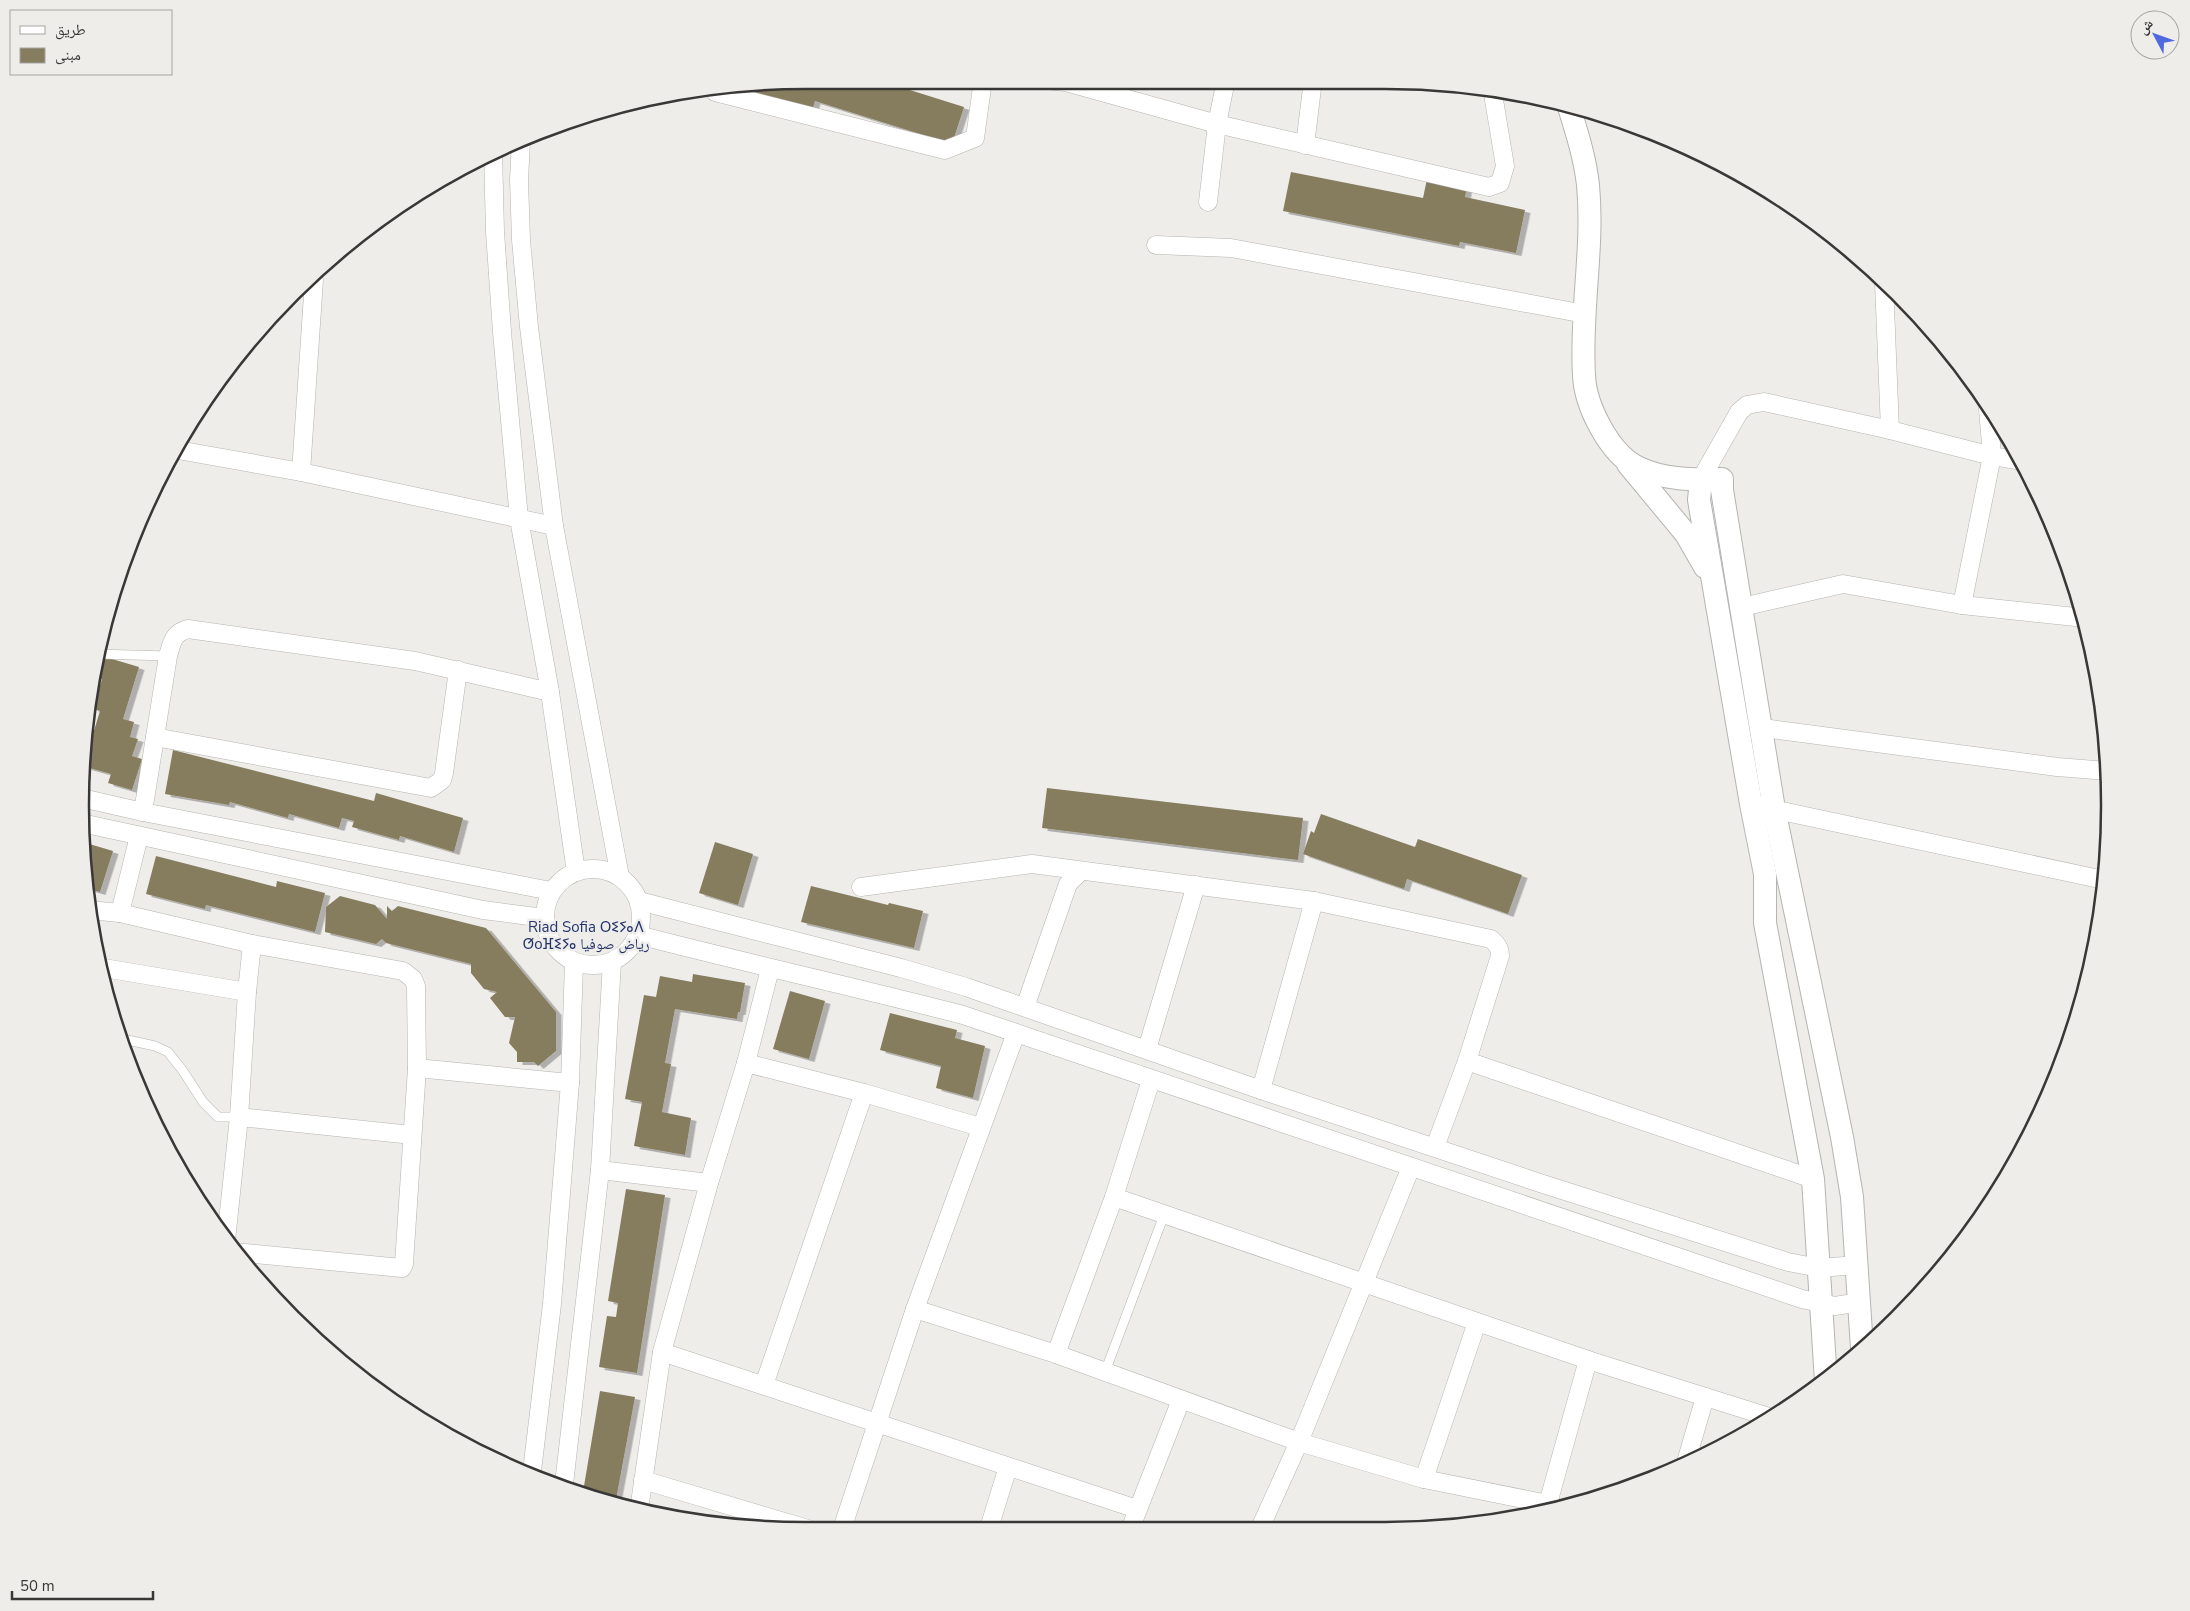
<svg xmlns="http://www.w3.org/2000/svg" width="2190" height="1611" viewBox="0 0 2190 1611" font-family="'Nunito Sans','Noto Naskh Arabic','Noto Sans Tifinagh',sans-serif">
<defs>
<filter id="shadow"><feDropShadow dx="5.5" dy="3" stdDeviation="0" flood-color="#0004"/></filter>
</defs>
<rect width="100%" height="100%" fill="#eeedea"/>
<g fill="#867d5e" filter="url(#shadow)">
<path d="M806,80H878L964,107L952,144L815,101L812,111L741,89Z"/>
<path d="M1291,172L1423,198L1427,179L1467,187L1465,197L1525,210L1516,253L1460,242L1459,246L1283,211Z"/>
<path d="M102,656L139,667L123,719L134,722L130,737L138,739L132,756L142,759L132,790L108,783L111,774L86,767V757L100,711L93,709L102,679L95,677Z"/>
<path d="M173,750L374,801L376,793L463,818L454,852L400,836L399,840L352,827L354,821L342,818L339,828L289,814L288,818L230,802L229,805L165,794Z"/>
<path d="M1047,788L1303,818L1298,860L1042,828Z"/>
<path d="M1321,814L1415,847L1418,839L1522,875L1508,914L1407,879L1404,889L1303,854L1311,831L1314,833Z"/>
<path d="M715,842L753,854L738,905L699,893Z"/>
<path d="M86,843L113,851L100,892L86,888Z"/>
<path d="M156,856L276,887L277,881L325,893L315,932L206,905L205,909L146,894Z"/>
<path d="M811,886L888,905L889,903L923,911L914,948L801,922Z"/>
<path d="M340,896L375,905L387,919V906L392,911L398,906L486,928L556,1012V1051L538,1066L534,1062H517V1052L509,1043L515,1017H505L490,998L497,992L484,989L471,973V964L386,943L382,939L376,944L325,932L326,907Z"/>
<path d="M693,974L745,983L740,1012H738L737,1019L675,1009L665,1063L671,1064L662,1112L691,1118L685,1155L634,1146L642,1102L625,1099L644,995L656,997L660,976L692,982Z"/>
<path d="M790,991L825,1001L809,1059L773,1049Z"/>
<path d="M890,1013L957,1030L955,1038L985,1046L973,1098L936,1088L941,1066L880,1050Z"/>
<path d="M626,1189L665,1195L637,1373L599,1367L607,1316L616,1317L618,1303L608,1301Z"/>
<path d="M600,1391L635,1397L615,1505L583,1492Z"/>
</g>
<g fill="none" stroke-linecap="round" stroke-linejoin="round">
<g stroke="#b5b4b1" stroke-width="10">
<g id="service">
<path d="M97,654L168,656"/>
<path d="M123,1039L155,1046L168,1052L183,1071L203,1102L218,1117H239"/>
<path d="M1105,1372L1164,1215"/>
</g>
</g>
<g stroke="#b5b4b1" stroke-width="19">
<g id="minor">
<path d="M1045,80L1066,82L1217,124L1226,80"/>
<path d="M715,92L945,150L975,138L983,80"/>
<path d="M521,141L519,180L521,240L529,327L554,526L620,877"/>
<path d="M1305,145L1313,80"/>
<path d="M493,152L495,232L502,332L519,519L550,692L576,872"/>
<path d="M1208,202L1217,124L1489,187L1500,183L1505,166L1493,94"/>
<path d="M1156,245L1231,248L1585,314"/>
<path d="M1884,282L1890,430"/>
<path d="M178,450L301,472L554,526"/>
<path d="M301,472L314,280"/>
<path d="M1701,479L1739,412L1747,405L1764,402L1890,430L1992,456L2021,461"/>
<path d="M1962,605L1992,456L1988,409"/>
<path d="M1742,607L1843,584L1962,605L2085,618"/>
<path d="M1763,728L2057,767L2108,771"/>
<path d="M155,737L431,788L442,780L444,773L458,670"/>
<path d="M86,799L143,812L551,891"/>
<path d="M1763,807L2104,880"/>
<path d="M143,812L168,656C172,642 173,633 188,629L415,661L550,692"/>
<path d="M86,824L483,910L544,918"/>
<circle cx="593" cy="917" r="48"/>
<path d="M861,887L1032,864L1314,901L1491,939C1497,944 1500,948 1500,956L1467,1061L1435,1147"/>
<path d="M639,901L901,968L966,987L1261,1090L1543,1184L1788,1262L1819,1268L1857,1265"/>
<path d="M89,910L120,913L252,944L403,971L413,979L416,986L417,1068L404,1264L402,1268L234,1252"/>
<path d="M120,913L139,836"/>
<path d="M638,935C746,963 855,987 963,1015L1802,1299L1835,1306L1860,1302"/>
<path d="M104,968L247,992"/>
<path d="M1025,1007L1068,884L1081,871"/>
<path d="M1147,1049L1196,885"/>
<path d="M1467,1061L1813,1179"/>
<path d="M746,1063L864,1093L980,1127"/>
<path d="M417,1068L570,1083"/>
<path d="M1261,1090L1314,901"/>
<path d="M239,1117L412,1135"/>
<path d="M600,1170L709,1183"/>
<path d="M1114,1197L1588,1360L1766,1416"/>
<path d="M226,1240L239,1117L247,992L252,944"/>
<path d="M915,1309L1056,1354L1299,1442L1424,1479L1553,1505"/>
<path d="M662,1352L1137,1509"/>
<path d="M1056,1354L1114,1197L1151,1080"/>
<path d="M764,1385L864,1093"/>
<path d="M1686,1462L1705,1397"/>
<path d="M532,1471L552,1304L570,1083L574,963"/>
<path d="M1424,1479L1477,1322"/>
<path d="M643,1480L808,1529"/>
<path d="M564,1484L600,1170L612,962"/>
<path d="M1547,1507L1588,1360"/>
<path d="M639,1510L662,1352L709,1183L746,1063L770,969"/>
<path d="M1261,1526L1299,1442L1411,1167"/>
<path d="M1131,1527L1181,1400"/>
<path d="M989,1528L1008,1467"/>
<path d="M842,1529L915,1309L1016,1033"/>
</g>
</g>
<g stroke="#b5b4b1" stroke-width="24">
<g id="tertiary">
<path d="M1568,104C1576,130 1585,157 1588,185C1594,248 1580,312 1584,375C1585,405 1609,453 1637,467C1663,480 1694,480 1722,479V490L1774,809L1842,1137L1852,1197L1862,1348"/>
<path d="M1628,464L1686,534L1705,567"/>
<path d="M1701,479L1699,500L1751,804L1765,874V923L1813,1179L1826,1381"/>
</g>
</g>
<use href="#service" stroke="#fff" stroke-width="9"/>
<use href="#minor" stroke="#fff" stroke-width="18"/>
<use href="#tertiary" stroke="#fff" stroke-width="22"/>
</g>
<g text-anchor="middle" stroke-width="5" stroke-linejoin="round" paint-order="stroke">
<g font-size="15" fill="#25336c" stroke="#eeedea">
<text x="586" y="932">Riad Sofia ⵔⵉⵢⴰⴷ<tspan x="586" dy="17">ⵚoⴼⵉⵢⴰ رياض صوفيا</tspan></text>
</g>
</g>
<path d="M0 0H2190V1611H0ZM805 89H1385A716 716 0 0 1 2101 805V806A716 716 0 0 1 1385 1522H805A716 716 0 0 1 89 806V805A716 716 0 0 1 805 89Z" fill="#eeedea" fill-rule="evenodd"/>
<path fill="none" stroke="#393837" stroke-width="2.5" d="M805 89H1385A716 716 0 0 1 2101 805V806A716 716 0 0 1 1385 1522H805A716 716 0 0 1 89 806V805A716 716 0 0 1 805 89Z"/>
<rect x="10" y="10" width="162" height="65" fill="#eeedea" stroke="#a6a5a2"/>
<rect x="20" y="26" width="25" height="8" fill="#ffffff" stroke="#a6a5a2"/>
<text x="55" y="35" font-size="15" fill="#393837">طريق</text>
<rect x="20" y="48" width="25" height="15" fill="#867d5e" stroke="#a6a5a2"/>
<text x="55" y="60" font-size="15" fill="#393837">مبنى</text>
<g transform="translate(2155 35) rotate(311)"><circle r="24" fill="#eeedea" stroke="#a6a5a2"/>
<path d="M0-4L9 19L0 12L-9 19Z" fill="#4f69de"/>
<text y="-8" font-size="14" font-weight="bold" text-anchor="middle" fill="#393837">ش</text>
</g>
<path d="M12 1591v8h141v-8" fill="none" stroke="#393837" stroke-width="2.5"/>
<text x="20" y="1591" font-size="15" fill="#393837" stroke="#eeedea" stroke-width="4" paint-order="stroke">50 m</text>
</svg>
